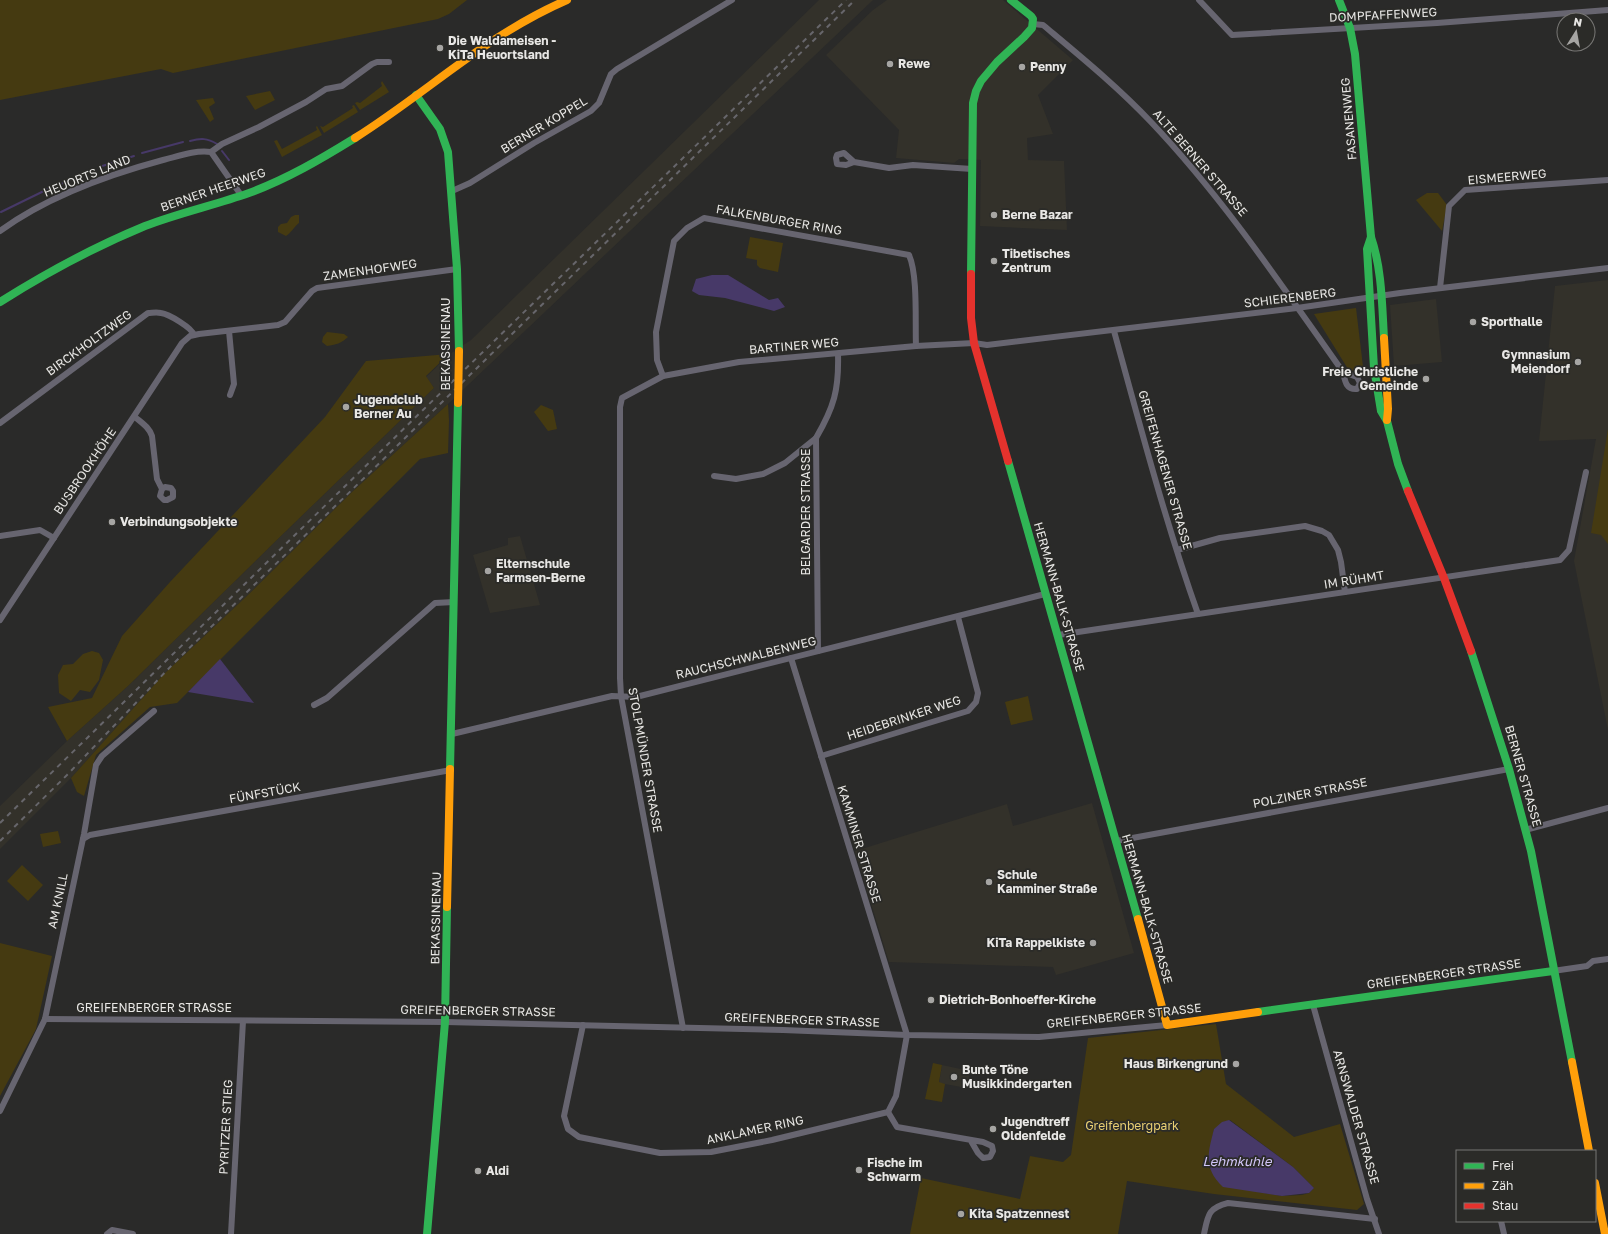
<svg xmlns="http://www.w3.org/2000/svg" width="1608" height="1234" viewBox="0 0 1608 1234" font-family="'Golos Text',sans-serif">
<rect width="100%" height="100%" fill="#2a2a29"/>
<g fill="#33312a">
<path d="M819,0H873L448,404L352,492L250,593L164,674L71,778L0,849V806L67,741L128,686L283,534L434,388L426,377L450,354L471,340Z"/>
<path d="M887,0H1003L1073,60L1038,95L1053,134L1027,138L1028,160L1064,161L1067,230L980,226L981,160L959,159L954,163L896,158L899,130L826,55L873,10Z"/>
<path d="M1608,280V730L1574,561L1596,439L1539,441L1555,286Z"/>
<path d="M1436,299L1442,362L1394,366L1390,305Z"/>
<path d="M520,536L540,605L490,613L473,555L508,545V538Z"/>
<path d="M1092,803L1134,953L1056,975L1053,967L889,962L855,851L1007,804L1013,826Z"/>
<path d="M942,1065L970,1071L967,1088L939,1083Z"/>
</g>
<g fill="#453a11" fill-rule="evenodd">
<path d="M0,0H467L449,14L438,19L173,73L161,69L0,100Z"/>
<path d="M382,81L389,92L360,110L355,103L357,102L360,103L382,86L381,83Z"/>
<path d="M270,91L275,100L255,110L246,96Z"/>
<path d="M213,98L215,103L209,107L214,119L210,122L196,100Z"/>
<path d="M354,105L358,112L324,133L320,126L323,127L353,108L352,106Z"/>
<path d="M317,126L322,135L282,157L274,141L277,140L282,149L317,130L316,127Z"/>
<path d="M1427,193H1438L1447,205L1442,231L1416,200Z"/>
<path d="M295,215H299V223C294,227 291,233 286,236L278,232V227L281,224L287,223L291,217Z"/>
<path d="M750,237L783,243L778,272L760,268L757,265V260L746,258Z"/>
<path d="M1356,308L1364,375L1348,369L1314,314Z"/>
<path d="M327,332L344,334L348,337C342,343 335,345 327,346L322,342L323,337Z"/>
<path d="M449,354L426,376L434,388L283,534L128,686L67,741L48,707L92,698L122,636L170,582L325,417L366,361Z"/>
<path d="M448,404L449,421L448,453L420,459L177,703L150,707L96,755L84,796L77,792L71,778L164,674L250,593L352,492Z"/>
<path d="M541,405L553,410L557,429L548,431L534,412Z"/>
<path d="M1608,429V544L1601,535L1591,533Z"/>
<path d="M92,651L99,653L103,660L99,680L90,692L80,690L71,701L59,693L58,675L63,665L73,664L83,654Z"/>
<path d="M1028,696L1033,720L1011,725L1005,702Z"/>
<path d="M58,831L61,843L43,847L40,834Z"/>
<path d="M22,865L43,885L28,901L7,881Z"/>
<path d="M0,943L52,956L36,1029L0,1096Z"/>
<path d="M1216,1024L1226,1084L1294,1137L1340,1124L1364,1204L1357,1210L1214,1194L1127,1181L1118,1234H910L921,1178L1020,1199L1030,1156L1063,1162L1071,1155L1088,1038ZM1230,1120L1293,1167L1314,1188L1309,1193L1302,1195L1282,1196L1258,1192L1209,1168L1208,1160L1214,1129Z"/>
<path d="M933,1063L942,1065L939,1082L945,1084L942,1102L925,1099Z"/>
</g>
<g fill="#473968">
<path d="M712,275H728L769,300L778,298L785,307L774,311L725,298L699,295L692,291L696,279Z"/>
<path d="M220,659L254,703L188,692Z"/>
<path d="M1229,1120L1293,1167L1314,1188L1309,1193L1282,1196L1223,1187C1203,1168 1208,1153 1214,1129L1222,1122Z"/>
</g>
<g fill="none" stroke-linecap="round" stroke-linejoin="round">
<g stroke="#473968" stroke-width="2">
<path d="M190,141C201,138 207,138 217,144"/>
<path d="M222,151L229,160"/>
<path d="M142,153L183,142"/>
<path d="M99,167L134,156"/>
<path d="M59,185L90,170"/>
<path d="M1,212L50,188"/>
</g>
<g stroke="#676570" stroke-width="6">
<path d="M1199,0L1232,35L1437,23L1608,10"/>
<path d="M1033,24L1043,25C1080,56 1118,87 1151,122C1224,199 1282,286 1343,372C1345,381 1346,390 1357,389L1360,383L1357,377L1343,372"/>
<path d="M211,152L222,144L259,127L306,102L326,89L342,86L372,64L377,62H389"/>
<path d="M854,162L844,153L837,155L836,158L837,164L846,165L854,162L889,168L913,165L972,169"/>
<path d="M452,191L470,183L534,143L591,111L599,103L611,74L617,69L732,0"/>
<path d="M0,231C48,196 107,175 163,160C179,156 194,150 211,152L241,195"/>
<path d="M1440,288L1449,206L1465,190L1608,180"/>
<path d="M229,331L234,384L230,395"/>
<path d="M1114,331C1140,425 1165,521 1198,614"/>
<path d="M663,376L657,360L656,332L674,241L687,228L704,218L909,255C918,275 915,322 916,346"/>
<path d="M135,417C142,423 149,427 152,436L157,479L162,489L160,496L164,500H167L173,497V491L171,488L165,487L162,489"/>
<path d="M0,423L148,313C152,313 156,312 161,313C169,314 192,328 194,335"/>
<path d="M714,476L736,479L763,474L785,463L816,438"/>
<path d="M0,536L40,530L54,538"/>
<path d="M1177,550L1220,538L1305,526L1322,531L1329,535L1338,550L1341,562L1345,592"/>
<path d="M0,620L182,343L190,336L199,334L278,325L285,322L312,291L317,288L457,269"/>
<path d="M1058,635L1560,560L1569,550L1586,472"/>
<path d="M818,651L816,438C834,407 839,390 838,354"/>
<path d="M314,705L327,698L435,603L454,602"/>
<path d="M452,734L612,696L636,697L1045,594"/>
<path d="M821,756L968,711L976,702L978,693L958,617"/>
<path d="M1525,830L1608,808"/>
<path d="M83,839L90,835L451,770"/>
<path d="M1116,841L1509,769"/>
<path d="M1553,971L1587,966L1593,961L1608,959"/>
<path d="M1313,1005L1367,1199L1379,1234"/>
<path d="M45,1019L445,1022L783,1030L907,1035L1039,1037L1167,1025"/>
<path d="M583,1025L564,1116L568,1129L579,1137L660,1153L711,1152L772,1140L888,1112L896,1096L907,1035L791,658"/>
<path d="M683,1028L621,696L620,678V407L622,398L663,376L739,362L916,346L974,343L987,345L1297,308L1400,293L1608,268"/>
<path d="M0,1111L45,1019L84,834L96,765L102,756L154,711"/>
<path d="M888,1112L897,1127L983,1142L992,1146L993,1151L990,1157L983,1158L978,1153L971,1141"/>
<path d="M1501,1221L1504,1234"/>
<path d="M107,1234L112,1230L133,1234"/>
<path d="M231,1234L243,1021"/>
<path d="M1204,1234C1208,1215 1208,1208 1228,1203L1375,1219"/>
</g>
<g stroke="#30b455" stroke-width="8">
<path d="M1339,0L1350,28L1355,54L1371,237C1382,269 1382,305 1384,338"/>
<path d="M416,95L440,129L448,152L457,269L459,351"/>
<path d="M1371,237L1367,249L1374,368L1381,411L1387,421L1398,464L1408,491"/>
<path d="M971,274L973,103L976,91L981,81L997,62L1024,37L1032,28L1033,19L1031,16L1011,0"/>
<path d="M0,302C46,273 94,247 145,226C179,213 215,205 249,193C287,179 321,159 355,138"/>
<path d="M1008,461L1138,919"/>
<path d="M1471,651L1509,769L1531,851L1572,1062"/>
<path d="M450,769L458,403"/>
<path d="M1258,1012L1553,971"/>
<path d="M427,1234L445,1022L447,907"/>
</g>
<g stroke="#ff9f0a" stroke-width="8">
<path d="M355,138C428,92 486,35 567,0"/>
<path d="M1384,338L1388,409L1387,420"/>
<path d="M447,907L450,769"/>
<path d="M1138,919L1167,1025L1258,1012"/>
<path d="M1572,1062L1589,1151"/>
<path d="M1595,1183L1605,1234"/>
</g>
<g stroke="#e5322d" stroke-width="8">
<path d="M971,274V318L974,343L1008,461"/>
<path d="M1408,491L1444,578L1471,651"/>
</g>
<g stroke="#67666b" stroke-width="2" stroke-dasharray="5 5" stroke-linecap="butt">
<path d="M0,823L423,410L846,0"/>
<path d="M0,841L67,775L173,664L855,0"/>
</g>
<path stroke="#ff9f0a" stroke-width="8" d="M458,403L459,351"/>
</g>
<g fill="#a6a5a3" stroke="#2b2b28" stroke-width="1.5">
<circle cx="440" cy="48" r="4"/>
<circle cx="890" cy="64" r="4"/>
<circle cx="1022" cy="67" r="4"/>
<circle cx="994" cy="215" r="4"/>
<circle cx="994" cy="261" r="4"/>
<circle cx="1473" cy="322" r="4"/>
<circle cx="1578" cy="362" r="4"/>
<circle cx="1426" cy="379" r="4"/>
<circle cx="346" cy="407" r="4"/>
<circle cx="112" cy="522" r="4"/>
<circle cx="488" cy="571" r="4"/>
<circle cx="989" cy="882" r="4"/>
<circle cx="1093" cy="943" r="4"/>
<circle cx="931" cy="1000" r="4"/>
<circle cx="1236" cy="1064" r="4"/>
<circle cx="954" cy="1077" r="4"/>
<circle cx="993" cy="1129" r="4"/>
<circle cx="859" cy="1170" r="4"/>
<circle cx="478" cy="1171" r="4"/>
<circle cx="961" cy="1214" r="4"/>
</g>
<g text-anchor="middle" stroke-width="3.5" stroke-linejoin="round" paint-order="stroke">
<g font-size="12" fill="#e8e7e5" stroke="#2b2b28">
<text transform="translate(1383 15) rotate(-3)" y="4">DOMPFAFFENWEG</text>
<text transform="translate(1349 119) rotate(-95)" y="4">FASANENWEG</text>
<text transform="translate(544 125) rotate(-31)" y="4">BERNER KOPPEL</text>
<text transform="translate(1200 163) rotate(49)" y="4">ALTE BERNER STRASSE</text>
<text transform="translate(87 176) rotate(-22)" y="4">HEUORTS LAND</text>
<text transform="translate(1507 177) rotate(-5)" y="4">EISMEERWEG</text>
<text transform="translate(213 190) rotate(-19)" y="4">BERNER HEERWEG</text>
<text transform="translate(779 220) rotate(10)" y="4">FALKENBURGER RING</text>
<text transform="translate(370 270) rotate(-8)" y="4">ZAMENHOFWEG</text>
<text transform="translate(1290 298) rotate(-7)" y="4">SCHIERENBERG</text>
<text transform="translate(89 343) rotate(-36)" y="4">BIRCKHOLTZWEG</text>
<text transform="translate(446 344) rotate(-90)" y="4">BEKASSINENAU</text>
<text transform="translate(794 346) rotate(-5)" y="4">BARTINER WEG</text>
<text transform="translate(1165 470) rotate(74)" y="4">GREIFENHAGENER STRASSE</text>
<text transform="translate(85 471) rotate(-56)" y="4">BUSBROOKHÖHE</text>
<text transform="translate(806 512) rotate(-90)" y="4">BELGARDER STRASSE</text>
<text transform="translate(1354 580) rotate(-9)" y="4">IM RÜHMT</text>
<text transform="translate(1059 597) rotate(74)" y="4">HERMANN-BALK-STRASSE</text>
<text transform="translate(746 658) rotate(-14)" y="4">RAUCHSCHWALBENWEG</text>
<text transform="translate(904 718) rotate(-18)" y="4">HEIDEBRINKER WEG</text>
<text transform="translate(645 760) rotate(80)" y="4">STOLPMÜNDER STRASSE</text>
<text transform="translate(1523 776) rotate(74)" y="4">BERNER STRASSE</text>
<text transform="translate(265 793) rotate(-10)" y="4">FÜNFSTÜCK</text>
<text transform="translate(1310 793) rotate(-11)" y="4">POLZINER STRASSE</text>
<text transform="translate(859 844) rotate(73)" y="4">KAMMINER STRASSE</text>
<text transform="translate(58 901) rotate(-78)" y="4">AM KNILL</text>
<text transform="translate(1147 909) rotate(74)" y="4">HERMANN-BALK-STRASSE</text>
<text transform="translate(436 918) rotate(-89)" y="4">BEKASSINENAU</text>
<text transform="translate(1444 974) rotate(-8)" y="4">GREIFENBERGER STRASSE</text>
<text x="154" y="1012">GREIFENBERGER STRASSE</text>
<text transform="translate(478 1011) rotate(1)" y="4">GREIFENBERGER STRASSE</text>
<text transform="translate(1124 1016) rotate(-6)" y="4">GREIFENBERGER STRASSE</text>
<text transform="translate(802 1020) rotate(2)" y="4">GREIFENBERGER STRASSE</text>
<text transform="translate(1356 1117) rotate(74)" y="4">ARNSWALDER STRASSE</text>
<text transform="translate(226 1127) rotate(-87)" y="4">PYRITZER STIEG</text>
<text transform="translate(755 1130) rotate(-12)" y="4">ANKLAMER RING</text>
</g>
<g font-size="12" font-weight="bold" fill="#e8e7e5" stroke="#2b2b28" text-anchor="start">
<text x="448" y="45">Die Waldameisen -<tspan x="448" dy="14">KiTa Heuortsland</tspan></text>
<text x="898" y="68">Rewe</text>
<text x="1030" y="71">Penny</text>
<text x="1002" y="219">Berne Bazar</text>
<text x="1002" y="258">Tibetisches<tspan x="1002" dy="14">Zentrum</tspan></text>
<text x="1481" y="326">Sporthalle</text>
<text x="1570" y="359" text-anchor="end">Gymnasium<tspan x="1570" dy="14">Meiendorf</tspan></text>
<text x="1418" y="376" text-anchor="end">Freie Christliche<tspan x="1418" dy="14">Gemeinde</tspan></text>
<text x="354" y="404">Jugendclub<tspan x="354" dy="14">Berner Au</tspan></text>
<text x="120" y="526">Verbindungsobjekte</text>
<text x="496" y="568">Elternschule<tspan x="496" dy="14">Farmsen-Berne</tspan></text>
<text x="997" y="879">Schule<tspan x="997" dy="14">Kamminer Straße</tspan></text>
<text x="1085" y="947" text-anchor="end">KiTa Rappelkiste</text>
<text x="939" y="1004">Dietrich-Bonhoeffer-Kirche</text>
<text x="1228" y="1068" text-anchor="end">Haus Birkengrund</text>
<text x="962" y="1074">Bunte Töne<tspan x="962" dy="14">Musikkindergarten</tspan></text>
<text x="1001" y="1126">Jugendtreff<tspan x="1001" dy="14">Oldenfelde</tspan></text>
<text x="867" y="1167">Fische im<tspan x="867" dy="14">Schwarm</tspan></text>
<text x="486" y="1175">Aldi</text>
<text x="969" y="1218">Kita Spatzennest</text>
</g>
<g font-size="12" fill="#e9cf72" stroke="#2b2b28">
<text x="1132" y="1130">Greifenbergpark</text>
</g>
<g font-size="13" font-style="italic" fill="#d2c6f8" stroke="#2b2b28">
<text x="1237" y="1166">Lehmkuhle</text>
</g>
</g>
<rect x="1456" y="1150" width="140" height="72" fill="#2b2b28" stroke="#777674"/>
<rect x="1464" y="1163" width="20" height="6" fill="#30b455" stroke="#777674"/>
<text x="1492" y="1170" font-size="12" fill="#e8e7e5">Frei</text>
<rect x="1464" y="1183" width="20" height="6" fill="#ff9f0a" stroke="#777674"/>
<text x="1492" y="1190" font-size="12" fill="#e8e7e5">Zäh</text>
<rect x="1464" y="1203" width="20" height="6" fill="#e5322d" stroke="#777674"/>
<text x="1492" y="1210" font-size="12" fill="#e8e7e5">Stau</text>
<g transform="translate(1576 32) rotate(11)"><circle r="19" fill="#2b2b28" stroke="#777674"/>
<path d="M0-3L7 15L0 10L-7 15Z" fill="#a6a5a3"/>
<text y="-6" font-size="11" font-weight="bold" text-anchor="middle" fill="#e8e7e5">N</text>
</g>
</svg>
